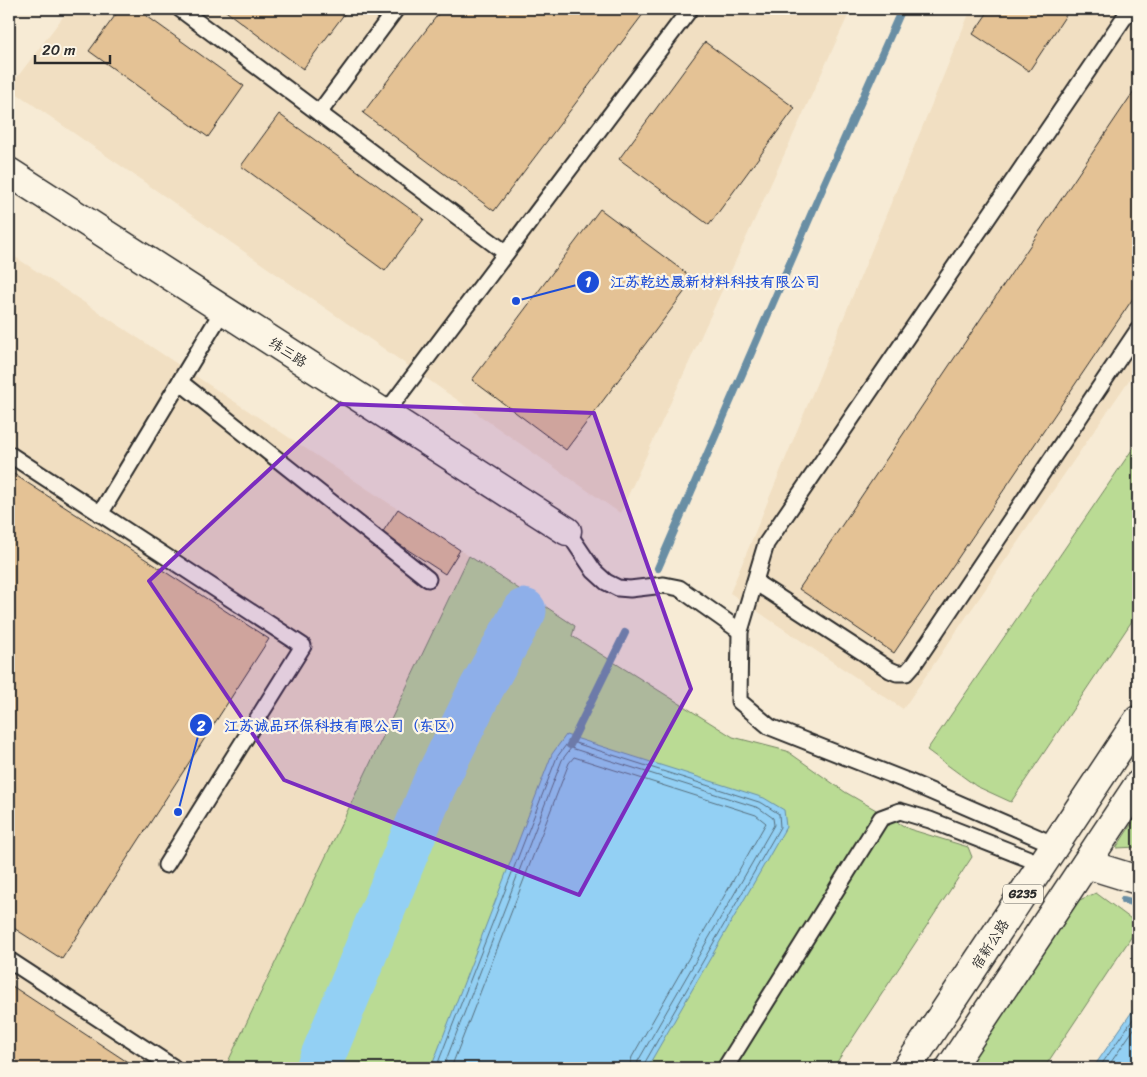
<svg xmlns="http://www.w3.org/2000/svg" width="1147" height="1077" viewBox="0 0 1147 1077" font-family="Sriracha,'LXGW WenKai TC',sans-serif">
<rect width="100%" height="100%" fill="#f7ebd5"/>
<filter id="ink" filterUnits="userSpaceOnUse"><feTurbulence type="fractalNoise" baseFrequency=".02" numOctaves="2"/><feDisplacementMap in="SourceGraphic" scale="10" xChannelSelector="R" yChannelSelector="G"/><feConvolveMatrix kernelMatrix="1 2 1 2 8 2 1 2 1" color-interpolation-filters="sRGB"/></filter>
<g filter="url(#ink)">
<g fill="#f1dfc2">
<path d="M69,9H851L620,513L9,88Z"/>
<path d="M971,9H1138V367L903,709L730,593Z"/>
<path d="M9,253L469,556L225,1068H9Z"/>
</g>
<g fill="#badb94" stroke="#728360">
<path d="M1138,441V612L1011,802L976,786L927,750Z"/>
<path d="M469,556L575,626L572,636L733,737L787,751L845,792L909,829L968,847L972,857L833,1068H225Z"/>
<path d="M1138,814V847L1116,848Z"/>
<path d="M1096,893L1138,924V927L1044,1068H967L1077,901Z"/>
</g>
<g fill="#93d0f4" stroke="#698ea4">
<path d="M566,735L764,798L784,810L786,827L647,1068H431L552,754Z"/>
<path d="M1138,1003V1068H1093Z"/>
</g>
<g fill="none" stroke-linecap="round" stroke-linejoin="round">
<g stroke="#556d7b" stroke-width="1">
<path d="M436,1068L557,757L569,741L762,803L779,814L780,827L644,1064L643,1068"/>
<path d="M443,1068L562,760L571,748L759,808L773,818L774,825L638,1061L637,1068"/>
<path d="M451,1068L569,763L574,757L756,815L766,823L632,1057L629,1068"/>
<path d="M1099,1068L1138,1012"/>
<path d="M1107,1068L1138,1023"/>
</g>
<g stroke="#698ea4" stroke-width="8">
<path d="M658,568L823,187L902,9"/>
<path d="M570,745L625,633"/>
<path d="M1124,900L1138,904"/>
</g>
<path stroke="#93d0f4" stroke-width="45" d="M318,1068L434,785L480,691L524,611"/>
</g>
<g fill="#e4c295" stroke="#2b2b2b">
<path d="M120,9H137L244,86L208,137L89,51Z"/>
<path d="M223,9H348L303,69Z"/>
<path d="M442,9H647L494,211L363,113Z"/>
<path d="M990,9H1070L1029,71L973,34Z"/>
<path d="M705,42L795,108L709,225L619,159Z"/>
<path d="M1138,85V291L894,653L799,589Z"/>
<path d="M279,114L424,219L385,271L241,166Z"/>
<path d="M600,209L694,279L566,450L472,380Z"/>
<path d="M9,471L269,639L62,959L9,925Z"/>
<path d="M398,509L460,550L445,574L382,533Z"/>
<path d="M9,984L135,1067L134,1068H9Z"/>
</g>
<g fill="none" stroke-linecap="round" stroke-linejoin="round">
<g stroke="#2b2b2b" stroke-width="19">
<g id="lane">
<path d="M180,9L506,253"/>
<path d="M319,113L396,9"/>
<path d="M180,382L428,579"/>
<path d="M385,414L690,9"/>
<path d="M9,454L303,646L166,865"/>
<path d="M100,514L223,310"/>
<path d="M567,531L594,571L606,582L618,588L630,589L664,585L679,588L740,631"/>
<path d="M755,582L890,670L897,673H906L914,664L1138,330"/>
<path d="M1055,845L907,781L770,727L739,701L740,631L766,544L1130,9"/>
<path d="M9,960L173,1067V1068"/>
<path d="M725,1068L881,818L900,811L930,820L1042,864"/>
</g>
</g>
<g stroke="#2b2b2b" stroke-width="31">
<g id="street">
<path d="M9,172L567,531"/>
<path d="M1086,864L1138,880"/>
</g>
</g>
<g stroke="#2b2b2b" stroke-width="31">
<g id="highway">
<path d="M907,1068L1138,720"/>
<path d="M950,1068L1138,785"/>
</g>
</g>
<use href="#lane" stroke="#fcf5e5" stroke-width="15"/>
<use href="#street" stroke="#fcf5e5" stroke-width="28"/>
<use href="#highway" stroke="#fcf5e5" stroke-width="28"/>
</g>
</g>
<path fill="#7b2cbf" fill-opacity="0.2" stroke="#7b2cbf" stroke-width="4" stroke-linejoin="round" d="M340,404L594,413L691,689L579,895L284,780L149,581Z"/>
<g text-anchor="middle" stroke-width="4.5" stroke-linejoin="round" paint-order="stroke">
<rect fill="#fcf5e5" stroke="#6a6863" stroke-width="1" x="1003" y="884.5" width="40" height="19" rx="4"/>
<g font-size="12" font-weight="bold" fill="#2b2b2b">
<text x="1023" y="898">G235</text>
</g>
<g font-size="14" fill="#2b2b2b" stroke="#fcf5e5">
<text transform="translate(288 352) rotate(33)" y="5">纬三路</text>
<text transform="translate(990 944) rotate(-57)" y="5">宿新公路</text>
</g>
</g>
<path fill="none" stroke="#1d4ed8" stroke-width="2" d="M516 301L588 282M178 812L201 725"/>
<g fill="#1d4ed8" stroke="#fcf5e5" stroke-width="2">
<circle cx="516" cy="301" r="5"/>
<circle cx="178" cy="812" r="5"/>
<circle cx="588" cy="282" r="12"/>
<circle cx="201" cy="725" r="12"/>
</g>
<g font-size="15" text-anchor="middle" font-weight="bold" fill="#fff">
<text x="588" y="287">1</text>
<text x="201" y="731">2</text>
</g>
<g font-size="15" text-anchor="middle" font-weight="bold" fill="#1d4ed8" stroke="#fcf5e5" stroke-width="4.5" stroke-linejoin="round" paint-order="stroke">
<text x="715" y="287">江苏乾达晟新材料科技有限公司</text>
<text x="344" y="731">江苏诚品环保科技有限公司（东区）</text>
</g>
<rect width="1147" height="1077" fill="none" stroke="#fcf5e5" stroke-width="30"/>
<rect x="15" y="15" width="1117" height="1047" fill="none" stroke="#2b2b2b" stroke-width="2" filter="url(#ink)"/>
<path d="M35 55v8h75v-8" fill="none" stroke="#2b2b2b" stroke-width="2.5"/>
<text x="42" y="55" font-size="15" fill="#2b2b2b" stroke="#fcf5e5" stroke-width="4" paint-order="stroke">20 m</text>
</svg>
